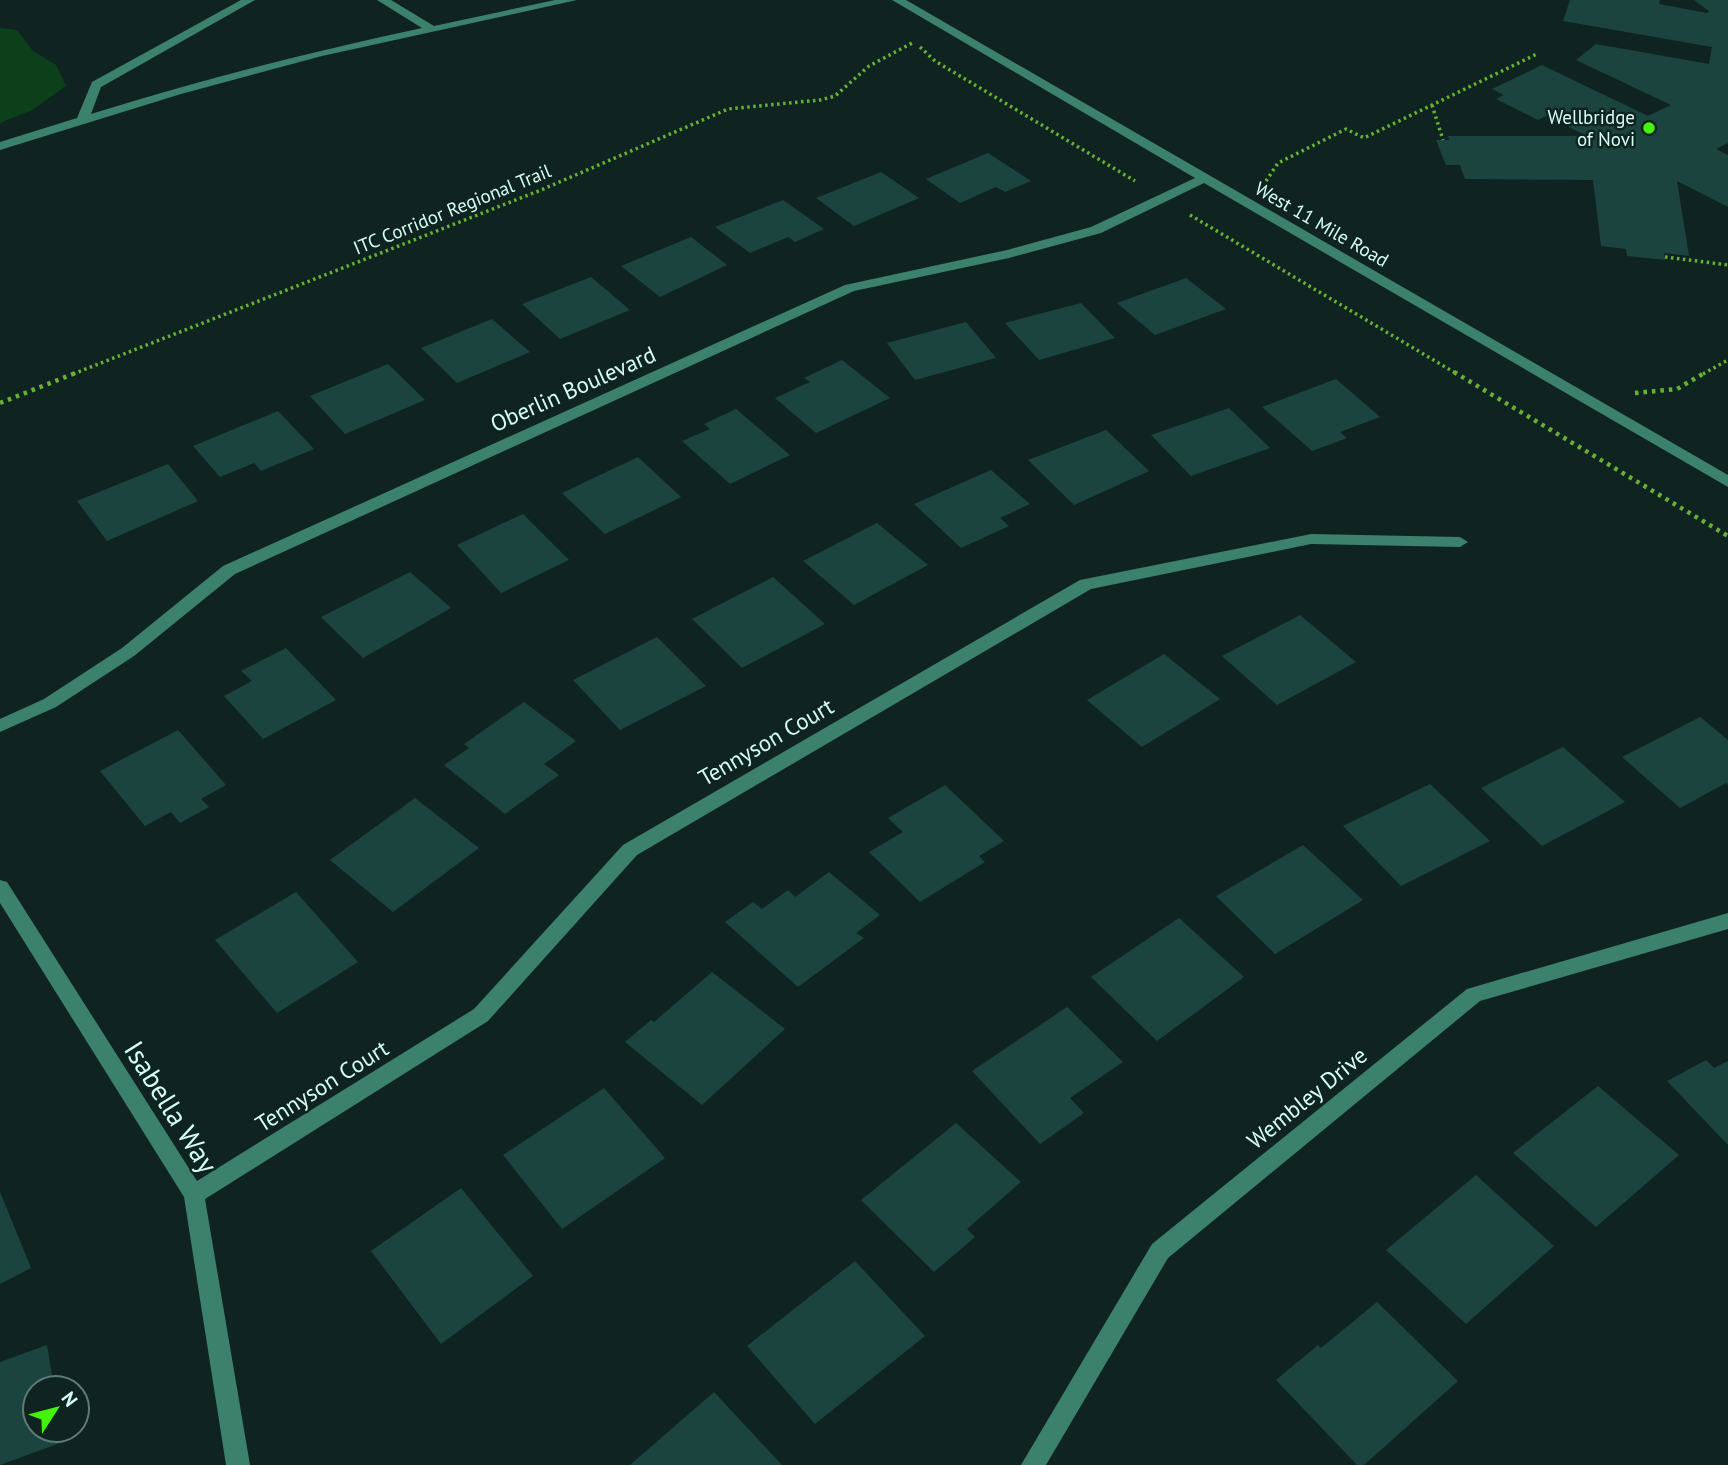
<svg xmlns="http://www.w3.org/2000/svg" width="1728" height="1465" viewBox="0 0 1728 1465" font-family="'PT Sans',sans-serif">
<rect width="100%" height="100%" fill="#0f2420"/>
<path fill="#0c401b" d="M0,28L17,30L33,51L56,65L66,86L32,110L0,123Z"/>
<g fill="#1c443e">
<path d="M1570,0H1660L1659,4L1707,13L1709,11L1694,0H1728V143L1716,149L1728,155V207L1677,181L1689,256L1664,253L1665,260L1627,256L1626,249L1601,246L1593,180L1465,179L1460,165H1446L1436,140H1449L1448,136H1587L1546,116L1538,120L1496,99L1504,95L1492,89L1542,65L1648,116L1671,105L1576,60L1596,44L1709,64L1712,47L1563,21Z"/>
<path d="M988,153L1031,181L1005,192L996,187L960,203L926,179Z"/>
<path d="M881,172L919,198L854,226L816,198Z"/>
<path d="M783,200L824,229L795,242L788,237L750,253L715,227Z"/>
<path d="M691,237L727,265L660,297L621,266Z"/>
<path d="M591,277L630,310L560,339L522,304Z"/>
<path d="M1186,278L1226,309L1155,335L1117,303Z"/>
<path d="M1081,303L1115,338L1039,360L1005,323Z"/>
<path d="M492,319L530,352L457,383L421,348Z"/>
<path d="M966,322L996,358L915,380L887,343Z"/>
<path d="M842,360L890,398L816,433L775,398L810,382L804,378Z"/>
<path d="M388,364L425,400L345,434L310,396Z"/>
<path d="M1336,379L1380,417L1340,432L1347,438L1312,451L1262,407Z"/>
<path d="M1229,408L1270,448L1191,476L1151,435Z"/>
<path d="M736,409L790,455L730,484L682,441L710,429L704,424Z"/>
<path d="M278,411L314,449L261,471L254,463L220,477L193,446Z"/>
<path d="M1106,430L1149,471L1074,505L1028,460Z"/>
<path d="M638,457L681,497L605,534L562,493Z"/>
<path d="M168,464L198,501L107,541L77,501Z"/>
<path d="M991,470L1030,504L1000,518L1009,526L961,548L914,504Z"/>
<path d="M523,514L569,560L501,593L457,545Z"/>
<path d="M877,523L928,565L854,605L803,561Z"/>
<path d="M410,572L451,608L363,658L321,617Z"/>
<path d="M773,577L825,624L742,668L692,619Z"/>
<path d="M1300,615L1356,662L1277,705L1222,656Z"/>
<path d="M657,637L706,686L620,730L573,680Z"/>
<path d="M286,648L336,700L263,739L224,696L252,681L241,671Z"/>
<path d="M1164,654L1220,699L1142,747L1087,700Z"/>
<path d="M524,702L576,741L544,764L559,775L505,814L444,765L469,748L464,744Z"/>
<path d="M1700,717L1728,740V785L1726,783L1680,808L1622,757Z"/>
<path d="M178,730L226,785L201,799L209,807L180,823L171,812L145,826L100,771Z"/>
<path d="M1563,747L1625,802L1542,846L1481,788Z"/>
<path d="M1430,784L1490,841L1401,886L1343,826Z"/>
<path d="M945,785L1004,841L979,856L985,862L920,902L869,852L903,832L888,818Z"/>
<path d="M415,798L479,848L393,912L330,860Z"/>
<path d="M1303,845L1363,900L1275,954L1216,896Z"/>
<path d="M829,872L880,915L856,933L864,938L798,987L725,922L753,902L762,909L788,890L795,897Z"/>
<path d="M296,892L358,962L277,1013L215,940Z"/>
<path d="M1179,918L1244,977L1157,1041L1091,977Z"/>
<path d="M712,972L785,1029L702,1105L625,1042L651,1020L654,1022Z"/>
<path d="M1067,1007L1123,1062L1070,1098L1084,1113L1040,1144L972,1071Z"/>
<path d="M1706,1060L1714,1068L1728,1061V1145L1667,1081Z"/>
<path d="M1598,1086L1679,1155L1596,1227L1513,1153Z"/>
<path d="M604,1088L665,1158L562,1229L503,1155Z"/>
<path d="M956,1123L1021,1182L967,1229L975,1237L934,1272L861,1200Z"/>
<path d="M1476,1175L1554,1246L1466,1324L1386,1250Z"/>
<path d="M461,1188L533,1276L441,1344L371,1251Z"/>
<path d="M0,1192L31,1268L0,1284Z"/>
<path d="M855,1261L925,1336L815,1424L747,1346Z"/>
<path d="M1377,1302L1458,1381L1364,1465H1357L1276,1380L1318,1345L1321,1348Z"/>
<path d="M47,1345L54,1388H35V1430H61L63,1442L0,1465V1362Z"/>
<path d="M714,1392L782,1465H630Z"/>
</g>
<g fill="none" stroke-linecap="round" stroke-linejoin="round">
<g stroke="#67b134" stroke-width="3.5" stroke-dasharray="2.5 3.5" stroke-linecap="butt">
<path d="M920,47L935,61L1135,181"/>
<path d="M1432,105L1443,140"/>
<path d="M1266,181L1278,163L1346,129L1364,138L1537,54"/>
<path d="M1190,215L1457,374"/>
<path d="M1665,257L1728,265"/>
<path d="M73,374L541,190L728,109L820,100L835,96L869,66L914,42"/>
<path d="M1703,374L1728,360"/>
</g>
<g stroke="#67b134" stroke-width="4.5" stroke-dasharray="3.5 5" stroke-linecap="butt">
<path d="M1454,372L1728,536"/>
<path d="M1635,393L1677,389L1706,372"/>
<path d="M0,403L78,372"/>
</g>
<g fill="#3c816b" fill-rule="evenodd">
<path d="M241,0H255L101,87L91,114C200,80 310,52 422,28L377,0H391L434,26L555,0H577L322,56L181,94L0,150V142L77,118L92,82Z"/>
<path d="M892,0H906L1728,475V487L1204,183L1101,233L1009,258L854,291L235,574L134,656L56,707L0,732V719L44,699L122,648L223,566L845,285L1007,250L1091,227L1195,178Z"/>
<path d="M1311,534L1460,537L1468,542L1460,547L1311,544L1091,589L637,855L488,1021L205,1199L250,1465H226L184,1197L0,903V880L7,882L197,1181L474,1009L623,845L1080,580Z"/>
<path d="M1728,913V929L1480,1001L1168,1258L1046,1465H1021L1152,1244L1467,989Z"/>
</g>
</g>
<circle fill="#43f30a" stroke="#0f2420" stroke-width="2.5" cx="1649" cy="128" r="7"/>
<g text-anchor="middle" stroke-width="5" stroke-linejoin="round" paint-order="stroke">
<g font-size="19" fill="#d4fdf4" stroke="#0f2420" text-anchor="end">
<text x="1635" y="124">Wellbridge<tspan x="1635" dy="22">of Novi</tspan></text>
</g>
<g font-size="19" fill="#d4fdf4" stroke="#0f2420">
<text transform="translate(452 209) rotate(-22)" y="7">ITC Corridor Regional Trail</text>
<text transform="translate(1322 224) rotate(30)" y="7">West 11 Mile Road</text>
</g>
<g font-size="23" fill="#d4fdf4" stroke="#0f2420">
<text transform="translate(573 389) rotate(-24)" y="8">Oberlin Boulevard</text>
<text transform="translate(766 742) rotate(-30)" y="8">Tennyson Court</text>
<text transform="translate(322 1086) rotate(-32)" y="8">Tennyson Court</text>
<text transform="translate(1307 1098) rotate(-39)" y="8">Wembley Drive</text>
</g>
<g font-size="28" fill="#d4fdf4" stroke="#0f2420">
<text transform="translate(171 1107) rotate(58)" y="10">Isabella Way</text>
</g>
</g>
<g transform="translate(56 1409) rotate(54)"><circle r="33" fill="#0f2420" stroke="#5e7b75" stroke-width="2"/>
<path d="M0-5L12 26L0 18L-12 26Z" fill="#43f30a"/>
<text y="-10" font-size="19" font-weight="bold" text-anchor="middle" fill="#d4fdf4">N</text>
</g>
</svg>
